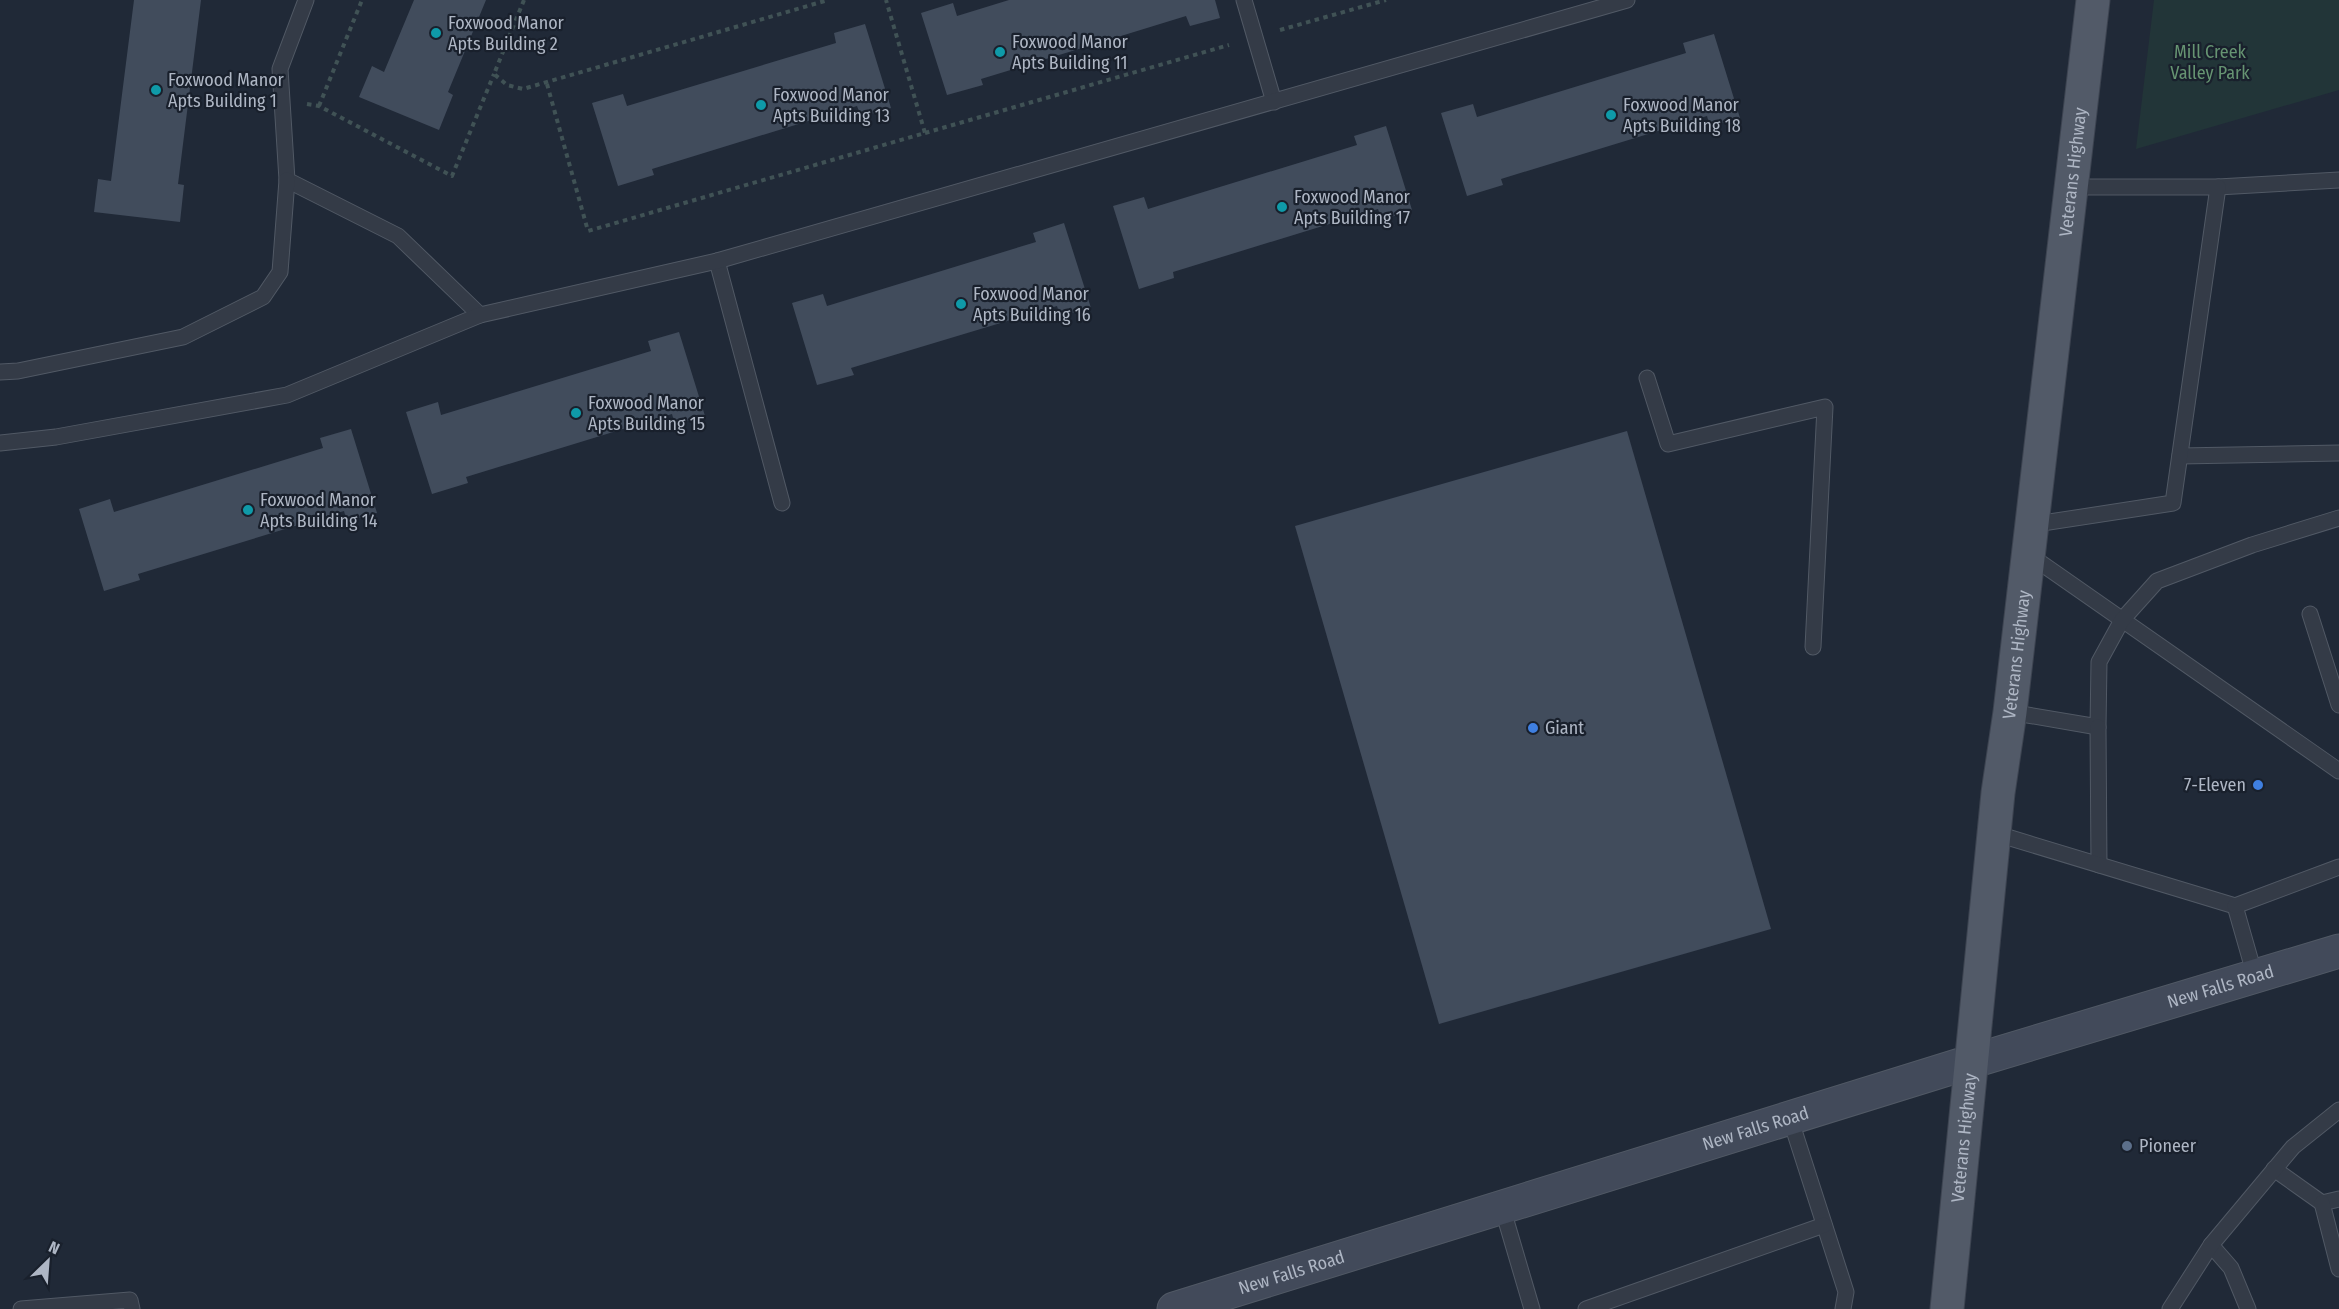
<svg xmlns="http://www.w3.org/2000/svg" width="2339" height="1309" viewBox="0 0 2339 1309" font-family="'Fira Sans Condensed',sans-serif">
<rect width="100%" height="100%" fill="#202937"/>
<path fill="#223538" d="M2154,0H2339V90L2136,149Z"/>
<g fill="#414c5c">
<path d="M134,0H201L178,184L184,185L180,222L94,212L98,179L111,181Z"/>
<path d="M414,0H486L448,92L453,95L439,130L359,97L372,66L384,72Z"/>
<path d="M1009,0H1215L1220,18L1190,26L1186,16L981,79L983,85L947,95L921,13L953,3L957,16Z"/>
<path d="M865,24L891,108L861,117L857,106L652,169L654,175L618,186L592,103L623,94L627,106L836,43L834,33Z"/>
<path d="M1714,34L1740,118L1710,127L1707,116L1501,179L1503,185L1467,196L1441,113L1473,104L1477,117L1686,53L1683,43Z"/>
<path d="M1386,126L1412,210L1382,220L1378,209L1173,272L1174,278L1139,289L1113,206L1144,197L1148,209L1357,145L1354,136Z"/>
<path d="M1064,223L1091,308L1060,316L1057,306L851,368L854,375L817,385L792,303L823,294L827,306L1036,242L1033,233Z"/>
<path d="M679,332L705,416L675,425L672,414L466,477L468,483L432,494L406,412L438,402L441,415L651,351L648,341Z"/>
<path d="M351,429L377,513L347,522L344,511L138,574L140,580L104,591L79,509L110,499L114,512L323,448L320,438Z"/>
<path d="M1627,431L1771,929L1439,1024L1295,526Z"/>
</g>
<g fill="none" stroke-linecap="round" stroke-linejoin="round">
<g stroke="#515965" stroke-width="17">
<g id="service">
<path d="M306,0L280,69L287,180L398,236L480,315"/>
<path d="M1244,0L1274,102"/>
<path d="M2218,187L2339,180"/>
<path d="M717,261L782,503"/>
<path d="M0,372L18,371L183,337L263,297L280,272L287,180"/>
<path d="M1647,378L1668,444L1825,407L1813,647"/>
<path d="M0,443L56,437L287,395L480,315L717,261L1627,0"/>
<path d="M2180,456L2339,453"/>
<path d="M2030,525L2173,503L2218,187H2072"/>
<path d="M2028,554L2339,771"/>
<path d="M2310,614L2339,705"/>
<path d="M2010,712L2098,727L2099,662L2122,620L2157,581L2252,545L2339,518"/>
<path d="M2098,727L2099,865"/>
<path d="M1994,833L2235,906L2255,976"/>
<path d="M2235,906L2339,867"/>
<path d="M1790,1118L1846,1292L1843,1309"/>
<path d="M2274,1169L2322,1203L2339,1199"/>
<path d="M2322,1203L2339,1269"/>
<path d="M1502,1207L1532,1309"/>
<path d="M2211,1245L2231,1268L2248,1309"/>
<path d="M21,1309L130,1300L132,1309"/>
<path d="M1586,1309L1824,1225"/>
<path d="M2170,1309L2211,1245L2293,1147L2339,1110"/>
</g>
</g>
<g stroke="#515965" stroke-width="35">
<g id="secondary">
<path id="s1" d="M1174,1309L1970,1062L2339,951"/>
</g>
</g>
<g stroke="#3d4451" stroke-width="35">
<g id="primary">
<path id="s2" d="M1947,1309L1998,793L2010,712L2093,0"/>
</g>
</g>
<g stroke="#405255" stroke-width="4" stroke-dasharray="4.5 4.5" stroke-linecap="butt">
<path d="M524,0L494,74L507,85L523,89L828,0"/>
<path d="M1280,30L1386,0"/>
<path d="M547,84L588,231L925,133L886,0"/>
<path d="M307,104L319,106L452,176L494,74"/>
<path d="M319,106L362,0"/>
<path d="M925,133L1229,45"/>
</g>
<use href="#service" stroke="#343b47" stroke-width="15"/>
<use href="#secondary" stroke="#424a5a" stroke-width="33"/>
<use href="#primary" stroke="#525a68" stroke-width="33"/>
</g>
<g fill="#0f9aa8" stroke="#19202c" stroke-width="2">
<circle cx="436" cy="33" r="6"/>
<circle cx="1000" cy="52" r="6"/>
<circle cx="156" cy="90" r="6"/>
<circle cx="761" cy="105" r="6"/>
<circle cx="1611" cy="115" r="6"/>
<circle cx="1282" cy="207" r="6"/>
<circle cx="961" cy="304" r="6"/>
<circle cx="576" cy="413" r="6"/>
<circle cx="248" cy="510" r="6"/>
</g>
<g fill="#3f7fe0" stroke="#19202c" stroke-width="2">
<circle cx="1533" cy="728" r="6"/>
<circle cx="2258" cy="785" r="6"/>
</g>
<circle fill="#5c6f8a" stroke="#19202c" stroke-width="2" cx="2127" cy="1146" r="6"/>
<g text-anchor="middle" stroke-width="4.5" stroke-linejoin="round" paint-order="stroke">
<g font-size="18" fill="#aeb6c4" stroke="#19202c" text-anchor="start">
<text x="448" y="29">Foxwood Manor<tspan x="448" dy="21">Apts Building 2</tspan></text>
<text x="1012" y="48">Foxwood Manor<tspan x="1012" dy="21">Apts Building 11</tspan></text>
<text x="168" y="86">Foxwood Manor<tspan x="168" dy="21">Apts Building 1</tspan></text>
<text x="773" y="101">Foxwood Manor<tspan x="773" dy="21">Apts Building 13</tspan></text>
<text x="1623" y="111">Foxwood Manor<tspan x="1623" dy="21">Apts Building 18</tspan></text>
<text x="1294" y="203">Foxwood Manor<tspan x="1294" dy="21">Apts Building 17</tspan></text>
<text x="973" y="300">Foxwood Manor<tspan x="973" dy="21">Apts Building 16</tspan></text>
<text x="588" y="409">Foxwood Manor<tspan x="588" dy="21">Apts Building 15</tspan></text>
<text x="260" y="506">Foxwood Manor<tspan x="260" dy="21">Apts Building 14</tspan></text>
<text x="1545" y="734">Giant</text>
<text x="2246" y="791" text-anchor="end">7-Eleven</text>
<text x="2139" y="1152">Pioneer</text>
</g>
<g font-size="18" fill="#669472" stroke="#19202c">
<text x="2210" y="58">Mill Creek<tspan x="2210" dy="21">Valley Park</tspan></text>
</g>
<g font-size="18" fill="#aeb6c4" stroke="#19202c">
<text dy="6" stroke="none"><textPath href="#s2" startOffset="1144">Veterans Highway</textPath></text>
<text dy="6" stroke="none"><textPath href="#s2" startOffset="658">Veterans Highway</textPath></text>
<text dy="6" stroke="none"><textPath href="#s1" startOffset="1095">New Falls Road</textPath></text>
<text dy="6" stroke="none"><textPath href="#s1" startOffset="609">New Falls Road</textPath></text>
<text dy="6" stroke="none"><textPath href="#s2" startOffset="172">Veterans Highway</textPath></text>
<text dy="6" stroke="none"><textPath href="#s1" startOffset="123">New Falls Road</textPath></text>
</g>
</g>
<g transform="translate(48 1261) rotate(25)" stroke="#19202c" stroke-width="4.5" paint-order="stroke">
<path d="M0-4.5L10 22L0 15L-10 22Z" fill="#aeb6c4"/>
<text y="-9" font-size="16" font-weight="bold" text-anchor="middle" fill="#aeb6c4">N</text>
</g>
</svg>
